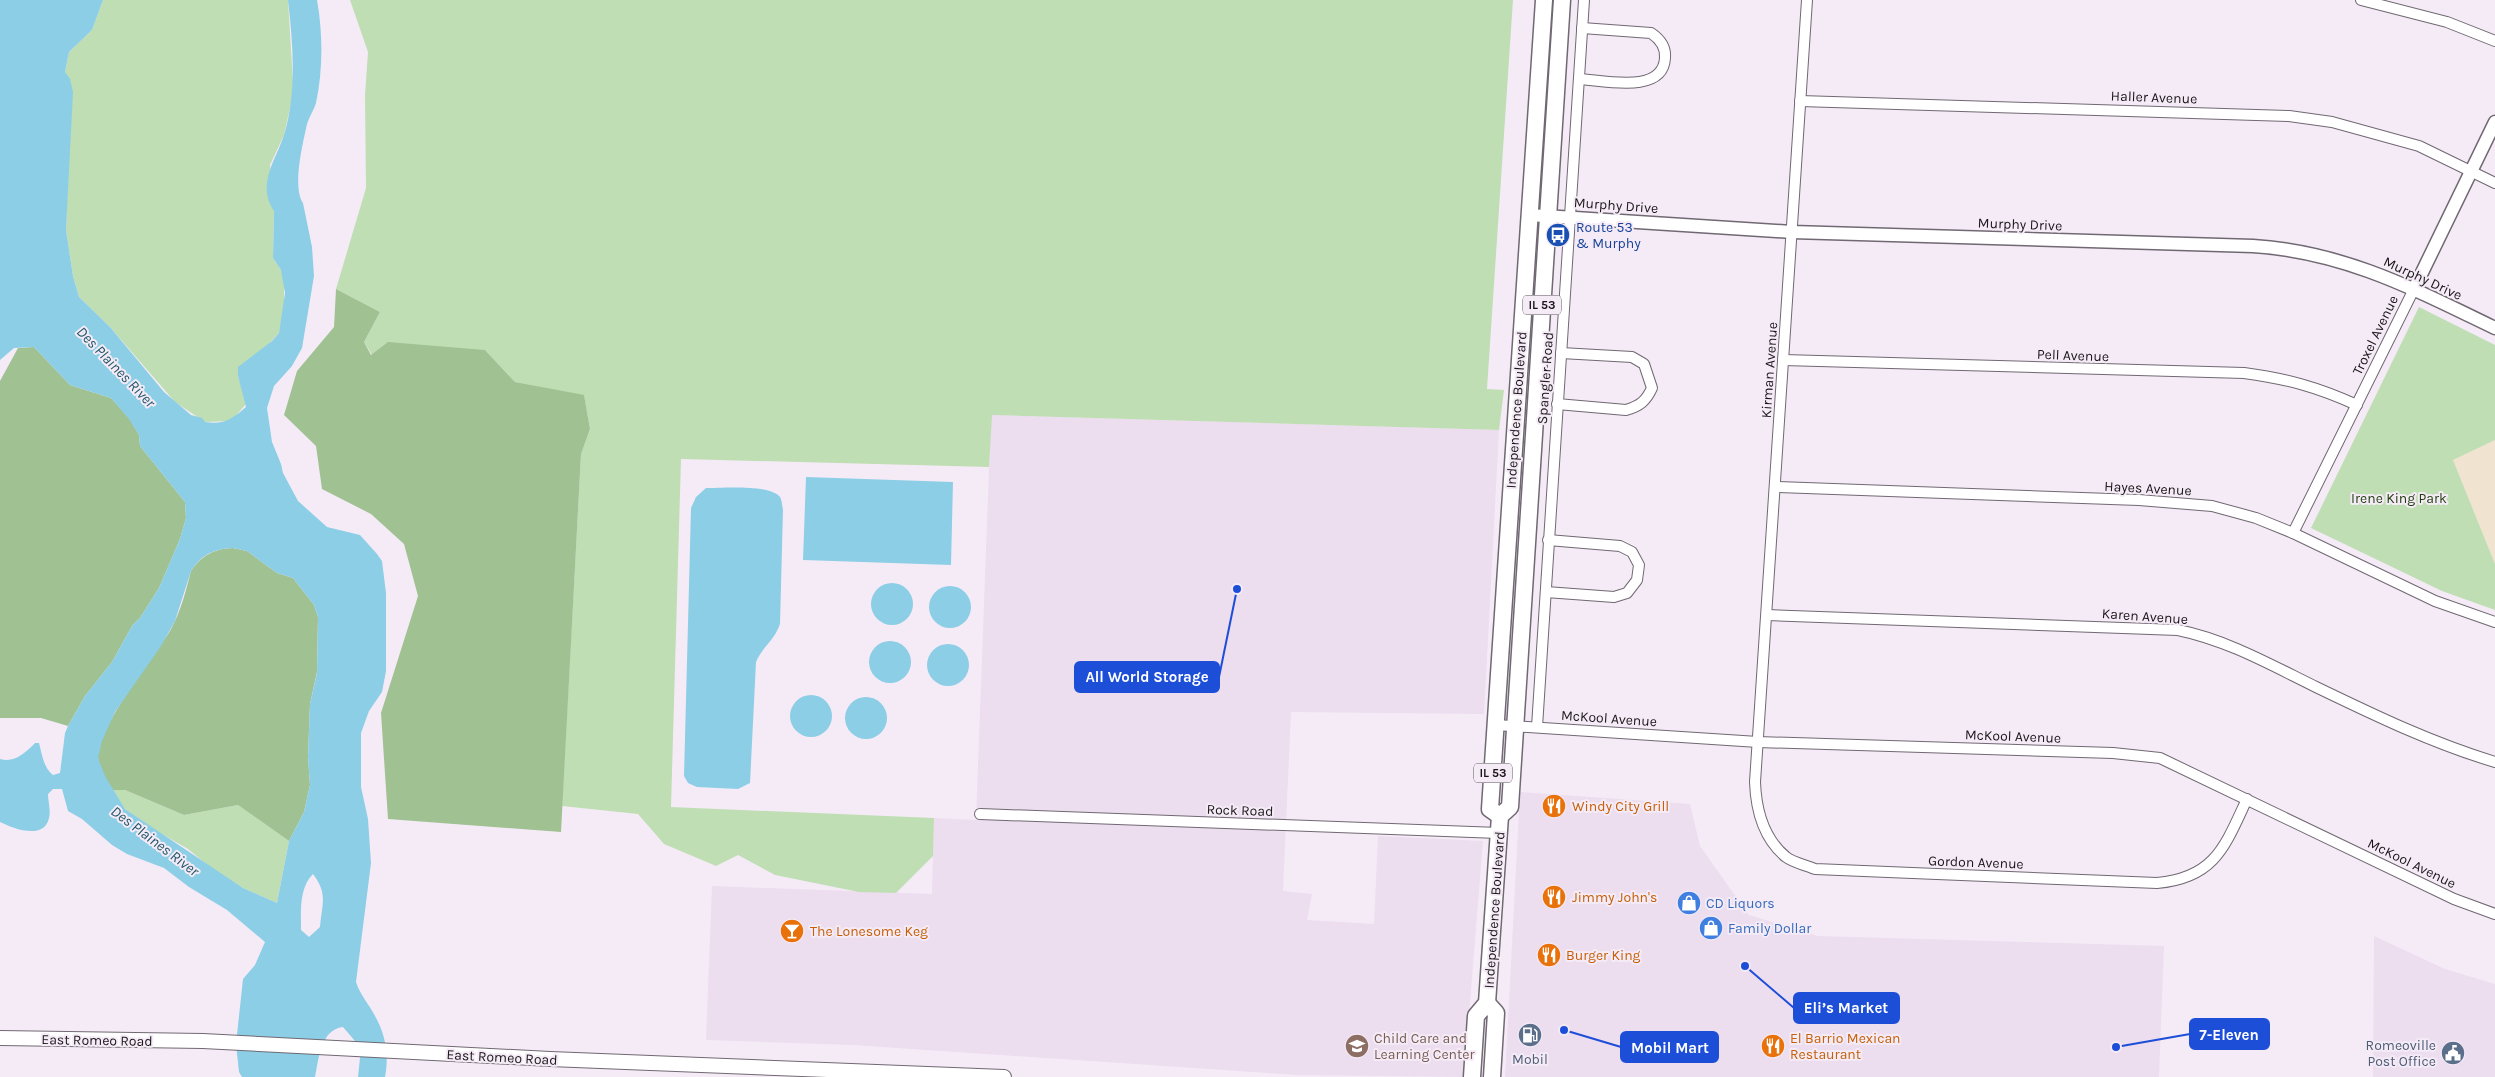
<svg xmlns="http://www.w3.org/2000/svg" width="2495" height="1077" viewBox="0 0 2495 1077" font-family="Karla,sans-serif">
<rect width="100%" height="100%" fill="#f5ebf7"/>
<g fill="#ecddef">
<path d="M991,415L1499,430L1484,714L1291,712L1283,891L1312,894L1307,920L1374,924L1378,836L1483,841L1464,1077L1296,1075L853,1045L706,1040L712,886L932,894L934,818L976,820Z"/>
<path d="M1520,792L1690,804L1700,846L1749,915L1818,936L2164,946L2159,1077H1505Z"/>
<path d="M2374,936L2445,969L2495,984V1077H2373Z"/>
</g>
<path fill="#f0e3cf" d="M2495,440V564L2453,460Z"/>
<g fill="#c0deb4">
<path d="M103,0H288L293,82L292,99L284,135L270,165L274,211L273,258L281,270L284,281V309L279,333L238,376L247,403L231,421L205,422L175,402L110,327L79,297L73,276L66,230L68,169L65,72L69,52L92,30Z"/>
<path d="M350,0H1513L1487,389L1504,390L1499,430L992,415L989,467L681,459L671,807L934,818L933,856L896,893L859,892L775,875L738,855L716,866L664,844L638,814L562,806L581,454L590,429L584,396L515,382L485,350L372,355L364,342L380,312L336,289L366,188L365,95L368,52Z"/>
<path d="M2419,307L2495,345V440L2453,460L2495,564V610L2442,591L2311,528Z"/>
<path d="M112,790H125L184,815L238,805L289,841L277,903L243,888L211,868L188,849L155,830L125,809Z"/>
</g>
<g fill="#a0c192">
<path d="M336,289L380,312L364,342L371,355L388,342L485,350L515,382L584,395L590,429L581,454L561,832L388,819L381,713L418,596L404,544L371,514L322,489L316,446L284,415L297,371L334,327Z"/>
<path d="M34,347L70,385L111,398L129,418L139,435L140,446L185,502L186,518L180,539L159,588L140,618L132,626L112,662L85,696L68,726L41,718H0V381L18,348Z"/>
<path d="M233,548L247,551L277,573L293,578L314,605L318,617L317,672L310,704L308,757L310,785L304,812L289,841L238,805L184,815L125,790H112C107,781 99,769 98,758C96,728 155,657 171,629C181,611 186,590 191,571C202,555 214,549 233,548Z"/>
</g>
<g fill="#8ccee6" fill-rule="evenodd">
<path d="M0,0H103L92,30L69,52L65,72L70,79L73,92L66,230L73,276L79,297L110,327L164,392L191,415L202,418L205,422C224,425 232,419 246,407L238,376V367L272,341L279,333L285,293L281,270L273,258L274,211C256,184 276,160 284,135C297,92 293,44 288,0H317C323,33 323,71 316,103C314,110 309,117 307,124C303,143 292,187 303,203L312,247L314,276L302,348L292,366L274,386L267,408L272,442L281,464L283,473L298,501L327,527L360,535L377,554L382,561L386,593V671L382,692L369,711L361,733V787L368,819L371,863L356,982C360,995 369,1004 375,1016C386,1035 389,1056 385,1077H358L361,1048L343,1027C320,1030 319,1059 315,1077H242L239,1072L236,1044L243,979L255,965L265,942L227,910L189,887L164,868L127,854L112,845L82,819L68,811L62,789H53L48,794C48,801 51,811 49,818C44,841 12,828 0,822V759C15,763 25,753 35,743H39C42,754 43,767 53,775L60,773L65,733L68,726L85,696L112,662L132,626L140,618L159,588L180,539L186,518L185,502L140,446L139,435L129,419L111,398L70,385L34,347L14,348L0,360ZM233,548L247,551L277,573L293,578L314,605L318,617L317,673L310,704L308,757L310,785L304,812L289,841L277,903L243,888L125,809L105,776L98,758L102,741L115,712L161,646L175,621L191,571C202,554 214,549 233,548ZM313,874C328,894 322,903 320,927L309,937L301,930C301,911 299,888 313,874Z"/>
<path d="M806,477L953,482L951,565L803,560Z"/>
<path d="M706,488C722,488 770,484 780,497C782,500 782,506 783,509L780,624C774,641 763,646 756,662L750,783L738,789L697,787L688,783L684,776L691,508L696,497Z"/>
<circle cx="892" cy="604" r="21"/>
<circle cx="950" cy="607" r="21"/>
<circle cx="890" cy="662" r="21"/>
<circle cx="948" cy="665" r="21"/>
<circle cx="811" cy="716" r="21"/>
<circle cx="866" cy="718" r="21"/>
</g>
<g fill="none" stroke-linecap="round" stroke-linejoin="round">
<g stroke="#706872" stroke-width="12">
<g id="minor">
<path d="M1807,0L1755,782C1756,810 1763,838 1786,857C1794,863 1806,865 1815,869L2157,883C2215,878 2225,846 2247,799"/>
<path d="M2361,0L2447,22L2495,41"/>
<path d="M1579,79C1603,80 1663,95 1665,58C1666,47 1660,39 1651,33L1582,28"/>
<path d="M1800,101L2289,116L2332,122L2419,146L2495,183"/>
<path d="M1783,360L2244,373C2288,379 2317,387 2357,405"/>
<path d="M1557,404L1626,410C1640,406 1646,401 1652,388L1644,364L1632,357L1561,353"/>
<path d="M1775,487L2139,500L2212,506L2256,518L2293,533L2435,601L2495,622"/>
<path d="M2293,533L2414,289"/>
<path d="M1546,592L1614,597L1627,593L1637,580L1639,565L1632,552L1620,546L1548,540"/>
<path d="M1767,615L2178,630C2227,640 2271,665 2316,687C2374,715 2432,743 2495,762"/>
<path d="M1496,725L1758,742L2113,753L2160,758L2454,899L2495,914"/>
<path d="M1537,727L1584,0"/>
<path d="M980,814L1499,833"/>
</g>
</g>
<g stroke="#706872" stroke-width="15">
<g id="tertiary">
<path d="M1529,215L1792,232L2253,246C2345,252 2414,289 2495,328"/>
<path d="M2414,289L2495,122"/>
</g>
</g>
<g stroke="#706872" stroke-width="16">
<path id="secondary" d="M0,1038L203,1041L550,1059L1004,1077"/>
</g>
<g stroke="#706872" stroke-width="19">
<g id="primary">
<path d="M1500,816L1490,809L1544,0"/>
<path d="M1487,1003L1496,1013L1492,1077"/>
<path d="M1472,1077L1476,1016L1487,1003L1500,816L1510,807L1562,0"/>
</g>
</g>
<use href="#minor" stroke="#fff" stroke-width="10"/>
<use href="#tertiary" stroke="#fff" stroke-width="12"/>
<use href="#secondary" stroke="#fff" stroke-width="14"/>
<use href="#primary" stroke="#fff" stroke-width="16"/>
</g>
<defs>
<g id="bus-disc" transform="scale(1.25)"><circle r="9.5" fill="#1a4fb4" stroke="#f5ebf7"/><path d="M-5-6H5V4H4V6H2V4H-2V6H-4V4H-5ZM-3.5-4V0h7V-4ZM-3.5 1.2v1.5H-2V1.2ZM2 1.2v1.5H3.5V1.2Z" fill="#fff"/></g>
<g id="restaurant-disc" transform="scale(1.25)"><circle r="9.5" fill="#e8710a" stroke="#f5ebf7"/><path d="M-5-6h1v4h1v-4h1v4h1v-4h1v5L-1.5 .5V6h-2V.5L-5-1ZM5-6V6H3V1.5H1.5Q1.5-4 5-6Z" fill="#fff"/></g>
<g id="shop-disc" transform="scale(1.25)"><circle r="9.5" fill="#3f7fe0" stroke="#f5ebf7"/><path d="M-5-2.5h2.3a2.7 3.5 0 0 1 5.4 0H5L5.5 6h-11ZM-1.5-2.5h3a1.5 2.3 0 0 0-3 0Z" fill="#fff"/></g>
<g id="bar-disc" transform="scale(1.25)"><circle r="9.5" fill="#e8710a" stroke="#f5ebf7"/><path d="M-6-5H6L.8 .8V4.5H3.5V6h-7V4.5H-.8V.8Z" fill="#fff"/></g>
<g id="fuel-disc" transform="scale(1.25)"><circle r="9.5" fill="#5c6f8a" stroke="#f5ebf7"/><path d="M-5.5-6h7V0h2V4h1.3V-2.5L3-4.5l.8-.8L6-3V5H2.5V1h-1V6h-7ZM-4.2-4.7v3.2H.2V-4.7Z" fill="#fff"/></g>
<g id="school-disc" transform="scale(1.25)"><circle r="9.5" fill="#8d6e63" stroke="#f5ebf7"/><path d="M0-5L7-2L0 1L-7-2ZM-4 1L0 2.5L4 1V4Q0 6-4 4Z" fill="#fff"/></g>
<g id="civic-disc" transform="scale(1.25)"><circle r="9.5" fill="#5c6f8a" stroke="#f5ebf7"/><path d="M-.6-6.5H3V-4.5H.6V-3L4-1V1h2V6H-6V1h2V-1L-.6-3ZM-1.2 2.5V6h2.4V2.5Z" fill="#fff"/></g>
</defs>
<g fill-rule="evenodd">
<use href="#bus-disc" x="1558" y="235"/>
<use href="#restaurant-disc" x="1554" y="806"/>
<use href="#restaurant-disc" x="1554" y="897"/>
<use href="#shop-disc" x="1689" y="903"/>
<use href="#shop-disc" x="1711" y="928"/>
<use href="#bar-disc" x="792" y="931"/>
<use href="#restaurant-disc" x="1549" y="955"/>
<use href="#fuel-disc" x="1530" y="1035"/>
<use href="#school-disc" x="1357" y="1046"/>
<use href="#restaurant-disc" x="1773" y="1046"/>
<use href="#civic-disc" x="2453" y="1053"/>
</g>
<g text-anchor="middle" stroke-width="4" stroke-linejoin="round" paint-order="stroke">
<g fill="#f5ebf7" stroke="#5c565c" stroke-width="1">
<rect x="1523" y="295.5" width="38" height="19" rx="4"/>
<rect x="1474" y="763.5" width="38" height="19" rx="4"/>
</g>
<g font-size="12" font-weight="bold" fill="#1a161a">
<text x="1542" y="309">IL 53</text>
<text x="1493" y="777">IL 53</text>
</g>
<g font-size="14" fill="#1a161a" stroke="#f5ebf7">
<text transform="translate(2154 97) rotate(2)" y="5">Haller Avenue</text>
<text transform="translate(1616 205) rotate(4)" y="5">Murphy Drive</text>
<text transform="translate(2020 224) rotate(2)" y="5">Murphy Drive</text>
<text transform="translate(2423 278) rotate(25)" y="5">Murphy Drive</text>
<text transform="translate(2375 335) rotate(-64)" y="5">Troxel Avenue</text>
<text transform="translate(2073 355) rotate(2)" y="5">Pell Avenue</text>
<text transform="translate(1769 370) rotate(-86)" y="5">Kirman Avenue</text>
<text transform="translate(1545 378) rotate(-86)" y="5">Spangler Road</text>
<text transform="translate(1516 410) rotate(-86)" y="5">Independence Boulevard</text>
<text transform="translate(2148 488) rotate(3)" y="5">Hayes Avenue</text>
<text transform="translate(2145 616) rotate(4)" y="5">Karen Avenue</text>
<text transform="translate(1609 718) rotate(4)" y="5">McKool Avenue</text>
<text transform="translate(2013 736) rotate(2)" y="5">McKool Avenue</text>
<text transform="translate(1240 810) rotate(2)" y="5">Rock Road</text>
<text transform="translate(1976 862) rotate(2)" y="5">Gordon Avenue</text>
<text transform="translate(2412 863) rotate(26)" y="5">McKool Avenue</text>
<text transform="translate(1494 910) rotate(-86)" y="5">Independence Boulevard</text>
<text transform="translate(97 1040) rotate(1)" y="5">East Romeo Road</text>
<text transform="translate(502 1057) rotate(3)" y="5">East Romeo Road</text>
</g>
<g font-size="14" fill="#164399" stroke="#f5ebf7" text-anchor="start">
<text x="1576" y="232">Route 53<tspan x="1576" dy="16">&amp; Murphy</tspan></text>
</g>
<g font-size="14" fill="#1d3c0b" stroke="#f5ebf7">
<text x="2399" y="503">Irene King Park</text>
</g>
<g font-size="14" fill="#c56008" stroke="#f5ebf7" text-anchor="start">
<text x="1572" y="811">Windy City Grill</text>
<text x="1572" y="902">Jimmy John's</text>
<text x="810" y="936">The Lonesome Keg</text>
<text x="1566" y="960">Burger King</text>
<text x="1790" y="1043">El Barrio Mexican<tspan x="1790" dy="16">Restaurant</tspan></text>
</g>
<g font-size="14" fill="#366cbe" stroke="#f5ebf7" text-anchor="start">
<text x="1706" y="908">CD Liquors</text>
<text x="1728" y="933">Family Dollar</text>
</g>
<g font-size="14" fill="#785e54" stroke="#f5ebf7" text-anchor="start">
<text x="1374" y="1043">Child Care and<tspan x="1374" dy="16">Learning Center</tspan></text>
</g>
<g font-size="14" fill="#4e5e75" stroke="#f5ebf7" text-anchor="end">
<text x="2436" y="1050">Romeoville<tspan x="2436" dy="16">Post Office</tspan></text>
<text x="1530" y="1064" text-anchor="middle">Mobil</text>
</g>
<g font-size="15" font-style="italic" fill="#215769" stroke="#f5ebf7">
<text transform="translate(116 367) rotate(46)" y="5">Des Plaines River</text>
<text transform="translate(155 841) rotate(37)" y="5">Des Plaines River</text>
</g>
</g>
<path fill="none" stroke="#1d4ed8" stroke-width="2" d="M1237 589L1219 677M1745 966L1794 1008M2116 1047L2190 1034M1564 1030L1621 1047"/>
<g fill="#1d4ed8" stroke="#f5ebf7" stroke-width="2">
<circle cx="1237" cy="589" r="5"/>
<circle cx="1745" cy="966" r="5"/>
<circle cx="2116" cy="1047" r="5"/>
<circle cx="1564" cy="1030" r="5"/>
</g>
<g fill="#1d4ed8" stroke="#1d4ed8" stroke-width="2">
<rect x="1075" y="662" width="144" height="30" rx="5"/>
<rect x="1794" y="993" width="105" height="30" rx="5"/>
<rect x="2190" y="1019" width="79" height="30" rx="5"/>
<rect x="1621" y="1032" width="97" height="30" rx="5"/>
</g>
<g font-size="15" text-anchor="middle" font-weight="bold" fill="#fff">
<text x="1147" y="682">All World Storage</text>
<text x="1846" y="1013">Eli’s Market</text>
<text x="2229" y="1040">7-Eleven</text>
<text x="1670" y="1053">Mobil Mart</text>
</g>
</svg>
